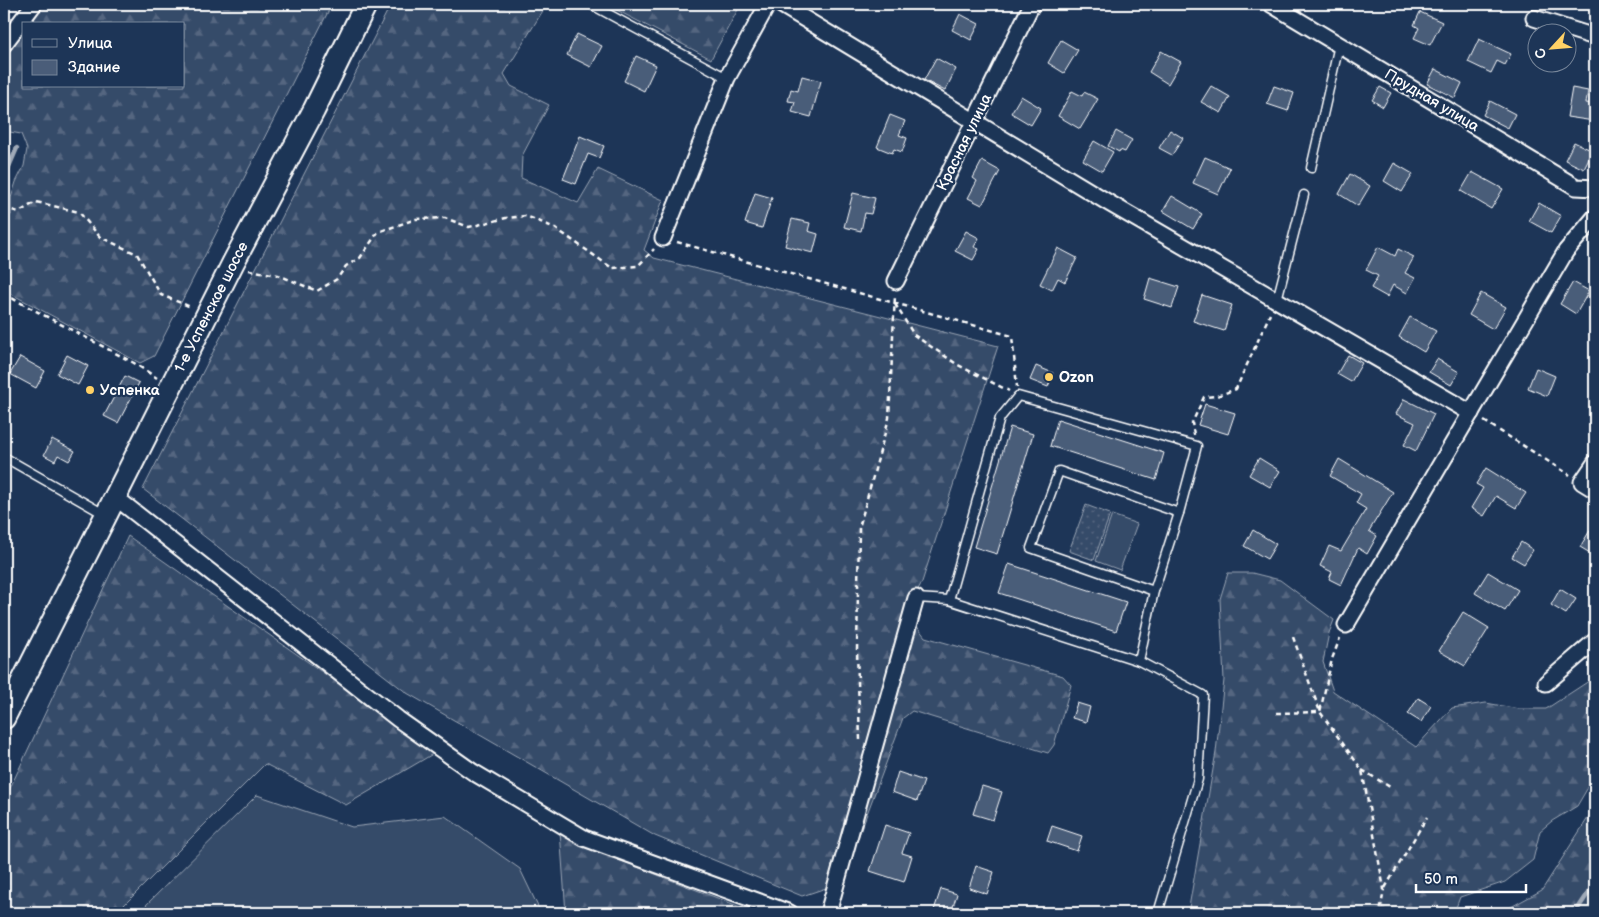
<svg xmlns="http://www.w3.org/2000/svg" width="1599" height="917" viewBox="0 0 1599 917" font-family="'Balsamiq Sans',sans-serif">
<defs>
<pattern id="forest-firs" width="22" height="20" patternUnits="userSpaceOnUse" patternTransform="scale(1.25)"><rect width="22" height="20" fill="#364b69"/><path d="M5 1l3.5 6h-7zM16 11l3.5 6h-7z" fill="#546680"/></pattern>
<pattern id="park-dots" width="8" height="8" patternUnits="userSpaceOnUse" patternTransform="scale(1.25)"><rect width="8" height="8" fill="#364b69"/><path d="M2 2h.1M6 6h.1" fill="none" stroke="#546680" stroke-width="1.8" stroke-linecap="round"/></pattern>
</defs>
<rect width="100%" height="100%" fill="#1d3557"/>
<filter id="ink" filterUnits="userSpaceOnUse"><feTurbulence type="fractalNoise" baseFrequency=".02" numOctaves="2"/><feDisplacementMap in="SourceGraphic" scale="10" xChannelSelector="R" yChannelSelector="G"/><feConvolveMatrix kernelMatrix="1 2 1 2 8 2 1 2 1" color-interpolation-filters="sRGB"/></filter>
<g filter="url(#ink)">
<g fill="#364b69" stroke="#9aa5b4">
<path d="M1112,515L1137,524L1120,570L1096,561Z"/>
<path d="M257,795L352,827L445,816L520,869L541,913H138Z"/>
</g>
<g fill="url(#forest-firs)" stroke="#9aa5b4">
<path d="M42,4H332L154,356L140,363L4,290V219L11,215V198L16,182L24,166L27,149L21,134L4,131V55L24,28V86H184V24H27Z"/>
<path d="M391,4H547L504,74L511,86L549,105L522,156L521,178L578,203L598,169L663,200L644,250L654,258L998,346L922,582L906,612L925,637L1063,676L1071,685L1054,745L1048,753L912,711L903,718L841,883L802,896L655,836L407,693L143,489Z"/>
<path d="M605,4H741L711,59Z"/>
<path d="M128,536L395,723L443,748L346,805L265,764L116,913H4V801Z"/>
<path d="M1228,573H1252L1280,580L1334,620L1329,633L1323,662L1333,691L1416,747L1452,708L1486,703L1519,709H1546L1595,677V765L1590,784L1577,806L1552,821L1540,831L1533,860L1505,882L1460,897L1454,913H1188L1216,752L1224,680L1220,599Z"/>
<path d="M1595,807V913H1500L1542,890Z"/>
<path d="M560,831L619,860L756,913H566Z"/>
</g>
<path fill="url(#park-dots)" stroke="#9aa5b4" d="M1086,505L1110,514L1094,560L1069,551Z"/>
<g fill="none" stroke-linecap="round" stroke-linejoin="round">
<g stroke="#a0aab8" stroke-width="4.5">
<path d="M4,178L17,148"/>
<path d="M1575,913L1595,883"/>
</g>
</g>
<g fill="#4a5d79" stroke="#fff">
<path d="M1420,12L1442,22L1430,45L1414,38L1419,28L1414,25Z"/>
<path d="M960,14L979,24L971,40L952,30Z"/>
<path d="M577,34L602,46L591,67L567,55Z"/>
<path d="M1479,39L1511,54L1505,65L1497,61L1491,73L1468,62Z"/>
<path d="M1061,40L1078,50L1064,73L1048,63Z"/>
<path d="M1161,51L1181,62L1168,84L1149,72Z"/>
<path d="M636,56L656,65L644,91L624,81Z"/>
<path d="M936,58L956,69L945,91L924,80Z"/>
<path d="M1435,69L1462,83L1455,98L1427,84Z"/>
<path d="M802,76L821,81L811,117L792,112L795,102L788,101L791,89L798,91Z"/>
<path d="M1211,86L1230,97L1221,113L1201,102Z"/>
<path d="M1274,86L1294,93L1288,111L1267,104Z"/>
<path d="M1380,87L1391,93L1383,107L1372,100Z"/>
<path d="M1572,88L1588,91L1586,103L1595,104L1594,121L1567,117Z"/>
<path d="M1072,91L1082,96L1084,92L1098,99L1080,129L1058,116Z"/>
<path d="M1021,96L1041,108L1031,125L1011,113Z"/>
<path d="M1490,101L1515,114L1508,128L1483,115Z"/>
<path d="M890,115L905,121L899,135L907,138L902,152L894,149L892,153L877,147Z"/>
<path d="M1170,130L1183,138L1172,155L1159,148Z"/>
<path d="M1116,131L1132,140L1125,152L1120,150L1119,152L1108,146Z"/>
<path d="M580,136L604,146L599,158L588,154L576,184L563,179Z"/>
<path d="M1094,141L1113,152L1102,171L1083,160Z"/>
<path d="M1574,142L1593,151L1584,169L1565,160Z"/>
<path d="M1205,157L1230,168L1218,194L1193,183Z"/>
<path d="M982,161L1000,171L982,205L968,198L977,181L973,178Z"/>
<path d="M1394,163L1413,174L1402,192L1384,181Z"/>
<path d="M1472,172L1503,189L1491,209L1461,191Z"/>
<path d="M1350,174L1370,186L1358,206L1339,194Z"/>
<path d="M755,193L772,198L762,228L745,223Z"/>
<path d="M853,193L875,198L871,214L865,213L861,231L844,227Z"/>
<path d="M1172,196L1202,214L1193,229L1163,211Z"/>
<path d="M1539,203L1561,216L1551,233L1529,221Z"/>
<path d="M792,219L810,223L808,231L818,234L813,253L785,246Z"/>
<path d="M966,231L979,238L974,247L979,249L973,260L955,251Z"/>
<path d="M1378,247L1395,256L1398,249L1414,257L1405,273L1415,278L1407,293L1393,285L1387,297L1371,288L1378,276L1366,270Z"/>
<path d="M1058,248L1077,258L1065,282L1058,278L1052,290L1040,284Z"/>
<path d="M1150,278L1179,287L1172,308L1144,299Z"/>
<path d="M1573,282L1589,291L1576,314L1560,304Z"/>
<path d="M1481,293L1506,307L1493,329L1469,315Z"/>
<path d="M1202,295L1232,305L1224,331L1193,321Z"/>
<path d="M1410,317L1436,331L1424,352L1399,337Z"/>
<path d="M67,355L88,366L78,385L57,374Z"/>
<path d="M1348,355L1362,363L1351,382L1337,374Z"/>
<path d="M20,357L45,371L36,388L10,374Z"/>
<path d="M1437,359L1459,372L1451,385L1429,372Z"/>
<path d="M1036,366L1053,373L1048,387L1030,380Z"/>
<path d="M1536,368L1555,376L1547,396L1528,388Z"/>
<path d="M125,376L139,383L118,423L104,416Z"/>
<path d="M1404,399L1434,414L1416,451L1404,445L1415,423L1396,414Z"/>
<path d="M1205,404L1235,413L1228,434L1198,425Z"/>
<path d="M1058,419L1164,453L1156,480L1050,446Z"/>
<path d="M1010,427L1033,434L997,554L974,547Z"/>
<path d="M52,439L75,451L69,461L58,455L55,461L44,455Z"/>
<path d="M1259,458L1280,471L1270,487L1249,475Z"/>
<path d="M1339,459L1393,492L1369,531L1377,536L1367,554L1358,548L1341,585L1329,579L1332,572L1320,566L1329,546L1341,551L1366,509L1356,503L1361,494L1330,476Z"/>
<path d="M1486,468L1526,493L1516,508L1496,496L1484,516L1471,508L1483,488L1476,484Z"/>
<path d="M1595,522V556L1580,547Z"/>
<path d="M1253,530L1276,544L1267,559L1244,546Z"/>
<path d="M1521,542L1533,550L1524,564L1512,557Z"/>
<path d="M1009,564L1126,602L1116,631L999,593Z"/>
<path d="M1488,572L1518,590L1505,611L1475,593Z"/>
<path d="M1560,589L1576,599L1566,614L1551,605Z"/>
<path d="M1463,612L1489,628L1465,666L1439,651Z"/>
<path d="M1418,698L1431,706L1421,722L1408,714Z"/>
<path d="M1077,703L1090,707L1086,722L1072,718Z"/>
<path d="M898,772L924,781L917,801L892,792Z"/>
<path d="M982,786L1002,792L993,820L973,814Z"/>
<path d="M885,825L909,833L902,853L912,856L904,882L870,871Z"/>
<path d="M1052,826L1082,836L1077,851L1047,841Z"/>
<path d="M976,866L994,872L987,894L969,888Z"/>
<path d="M941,889L957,894L951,913H933Z"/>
</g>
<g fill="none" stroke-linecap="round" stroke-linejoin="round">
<g stroke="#fff" stroke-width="11">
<g id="service">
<path d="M590,4L727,78"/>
<path d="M1311,168L1339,45"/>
<path d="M1277,300L1304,195"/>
<path d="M4,457L104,514"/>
<path d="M1154,591L1031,548L1059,471L1179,513"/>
<path d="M916,598L949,600L1139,661"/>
<path d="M949,600L1000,418L1018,396L1197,446L1179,513L1154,591L1139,661L1203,695L1198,779L1158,913"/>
</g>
</g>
<g stroke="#fff" stroke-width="19">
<g id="minor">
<path d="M780,4L1109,203L1471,413"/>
<path d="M1271,4L1576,187L1595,188"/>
<path d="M1534,18L1595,37"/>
<path d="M4,44L34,4"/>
<path d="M663,238L727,78L768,4"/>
<path d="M896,281L1032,4"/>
<path d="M1595,463L1582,482L1595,490"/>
<path d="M115,497L398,719L473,772L584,838L790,913"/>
<path d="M1346,625L1566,251L1595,217"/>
<path d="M1546,683L1595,641"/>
<path d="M828,913L916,598"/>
</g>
</g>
<g stroke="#fff" stroke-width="25">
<path id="secondary" d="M4,718L233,263L314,110L366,4"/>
</g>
<g stroke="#fff" stroke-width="2.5" stroke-dasharray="5 4" stroke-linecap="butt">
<path d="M4,208L19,212L36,202L79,212L100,237L137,254L161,295L191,307"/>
<path d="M677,242L1012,336L1017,387"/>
<path d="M249,270L278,275L317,291L337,279L346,266L360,258L378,232L416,219L445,218L469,227L506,218L526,216L555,228L612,268L638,266L654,249"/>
<path d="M4,294L134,363L157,378"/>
<path d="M895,304L914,335L958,365L1009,391"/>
<path d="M1484,421L1570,475"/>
<path d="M1194,435L1192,423L1204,397L1217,396L1236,389L1270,314"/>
<path d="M1293,637L1320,712L1332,659L1340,638"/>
<path d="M1276,713L1320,712L1362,770L1384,889L1380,913"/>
<path d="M860,740L857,651L859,528L889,418L895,295"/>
<path d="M1362,770L1390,787"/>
<path d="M1385,888L1427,817"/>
</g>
<use href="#service" stroke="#1d3557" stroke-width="8"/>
<use href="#minor" stroke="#1d3557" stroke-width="15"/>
<use href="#secondary" stroke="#1d3557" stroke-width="21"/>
</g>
</g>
<g fill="#ffd166" stroke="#1d3557" stroke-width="2">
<circle cx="1049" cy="377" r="5"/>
<circle cx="90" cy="390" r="5"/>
</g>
<g text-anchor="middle" stroke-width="4.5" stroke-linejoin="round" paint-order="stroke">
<g font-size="15" fill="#fff" stroke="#1d3557">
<text transform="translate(1432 100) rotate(31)" y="5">Прудная улица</text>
<text transform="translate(964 142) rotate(-64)" y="5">Красная улица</text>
<text transform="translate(211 307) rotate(-63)" y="5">1-е Успенское шоссе</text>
</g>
<g font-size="15" font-weight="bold" fill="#fff" stroke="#1d3557" text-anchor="start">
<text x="1059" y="382">Ozon</text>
<text x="100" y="395">Успенка</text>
</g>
</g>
<rect width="1599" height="917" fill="none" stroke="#1d3557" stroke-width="20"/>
<rect x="10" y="10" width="1579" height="897" fill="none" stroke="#fff" stroke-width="2" filter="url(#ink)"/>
<rect x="22" y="22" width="162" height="65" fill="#1d3557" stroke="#77869a"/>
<rect x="32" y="39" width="25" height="8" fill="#1d3557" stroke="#77869a"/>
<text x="68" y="48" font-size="15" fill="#ffffff">Улица</text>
<rect x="32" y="60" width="25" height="15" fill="#4a5d79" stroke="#77869a"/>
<text x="68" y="72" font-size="15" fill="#ffffff">Здание</text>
<g transform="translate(1552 48) rotate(244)"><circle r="24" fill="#1d3557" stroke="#77869a"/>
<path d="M0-4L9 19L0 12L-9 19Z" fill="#ffd166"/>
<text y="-8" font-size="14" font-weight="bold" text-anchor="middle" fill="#ffffff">С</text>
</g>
<path d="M1416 884v8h110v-8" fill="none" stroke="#ffffff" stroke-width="2.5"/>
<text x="1424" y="884" font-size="15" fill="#ffffff" stroke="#1d3557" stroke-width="4" paint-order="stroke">50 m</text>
</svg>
